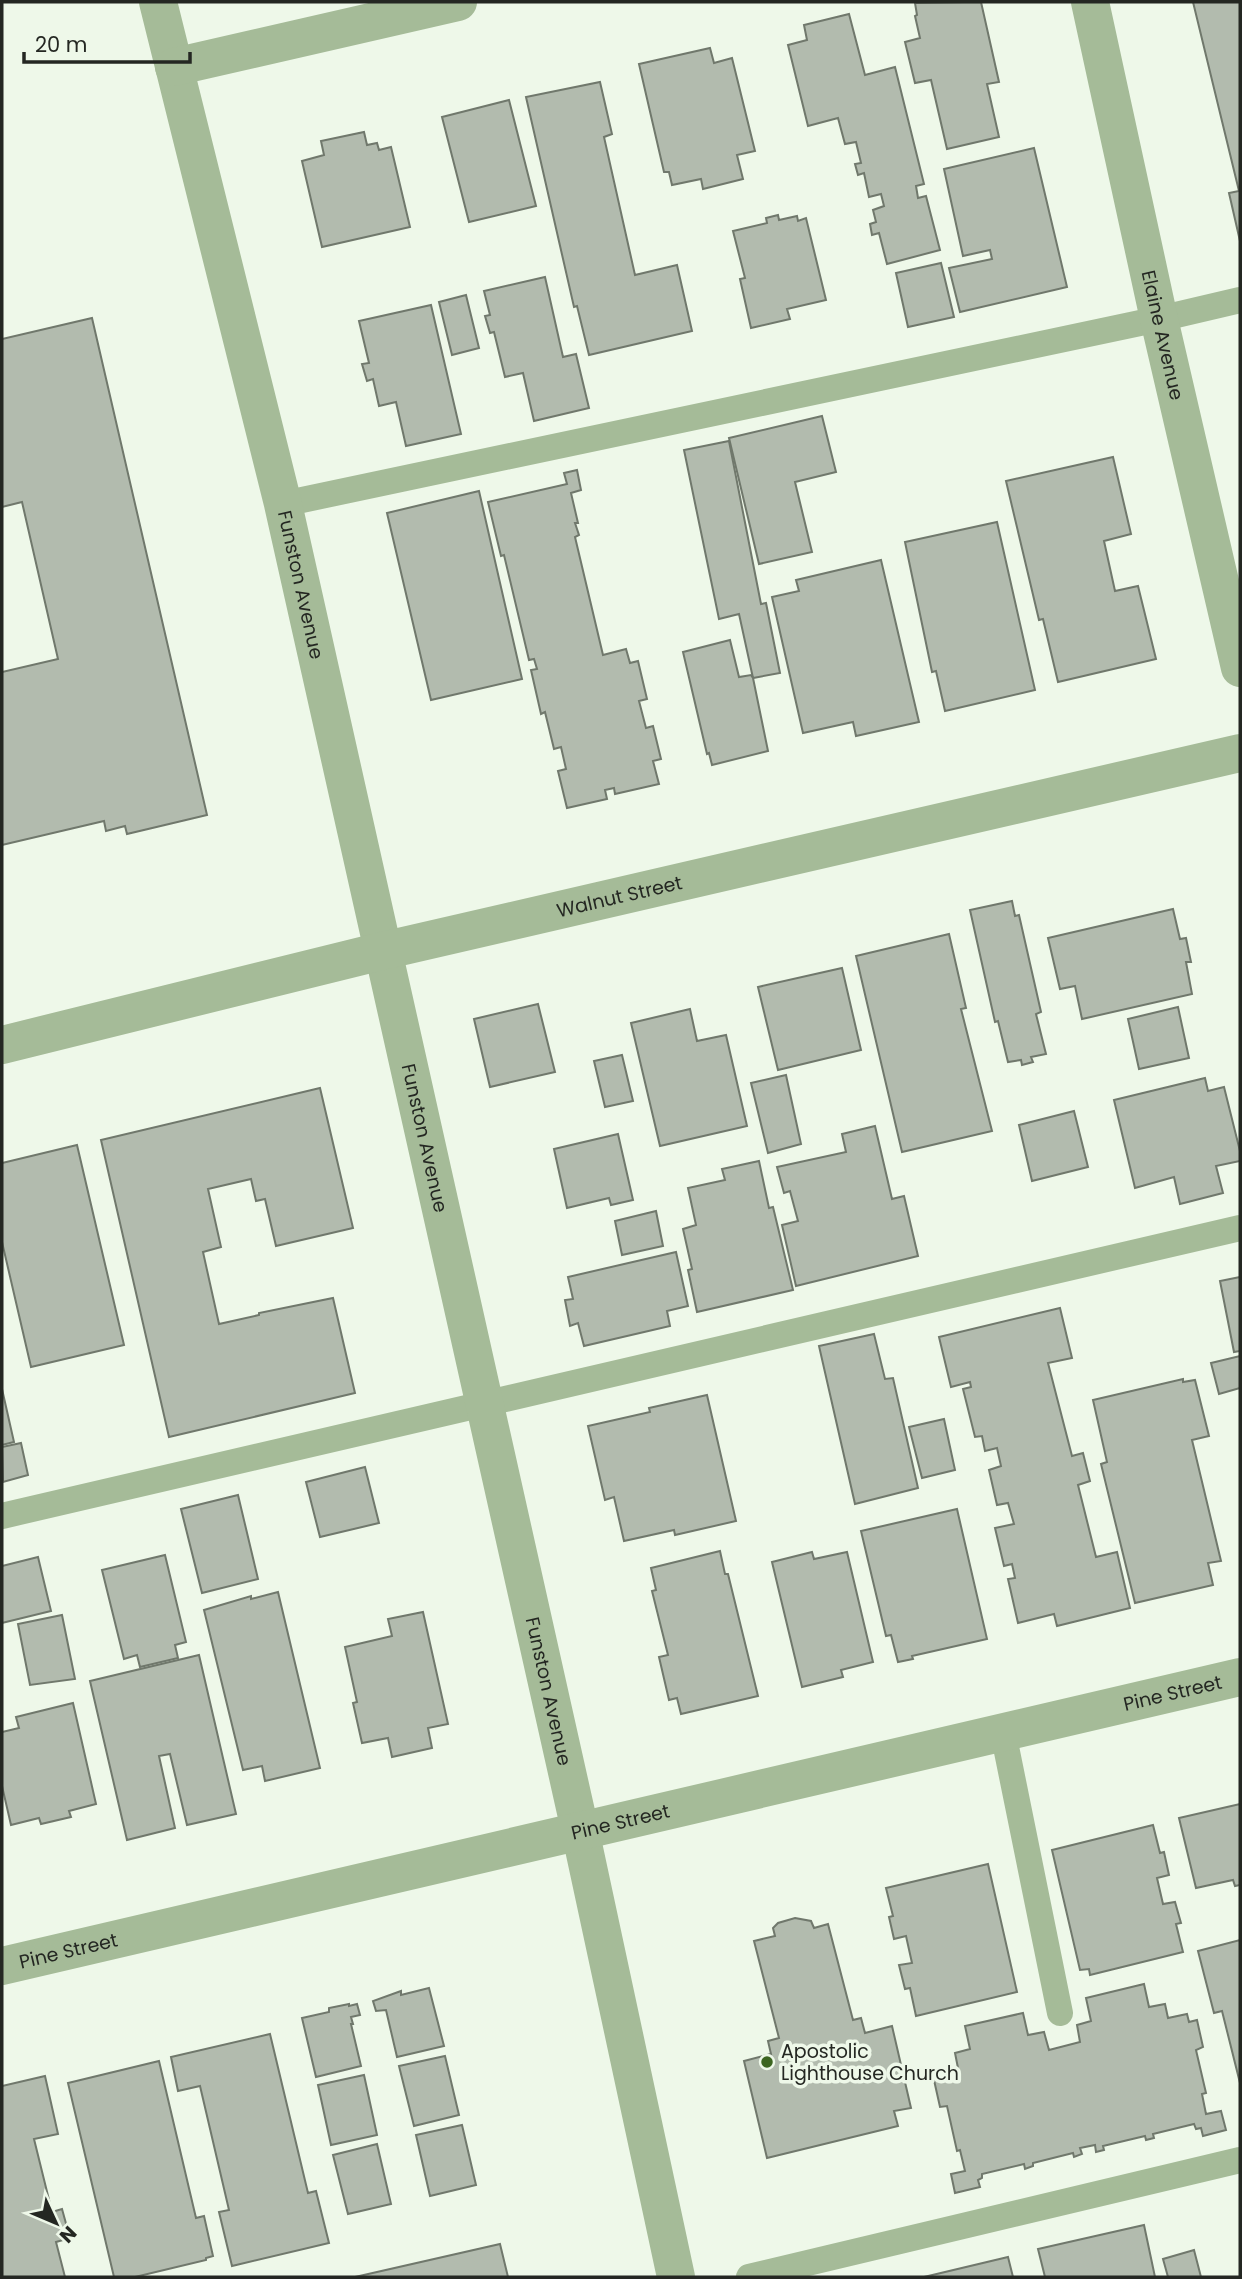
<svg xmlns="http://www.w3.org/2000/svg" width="1242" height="2279" viewBox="0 0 1242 2279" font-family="Poppins,sans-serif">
<rect width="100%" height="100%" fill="#eef8e9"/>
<g fill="#b2bbae" stroke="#70786c" stroke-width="2">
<path d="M981,2L999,82L987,84L999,137L947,149L931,80L915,83L905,42L920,38L915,16L917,15L915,3Z"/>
<path d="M1193,2H1240V241L1229,193L1239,191Z"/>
<path d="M849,14L865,75L895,67L924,184L916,186L918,198L926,196L940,250L887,264L879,233L872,235L870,224L876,222L873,210L884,206L881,194L869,197L864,173L858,175L855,164L861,163L856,142L845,144L838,118L808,126L788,45L807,40L804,25Z"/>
<path d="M710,48L714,63L732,58L755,151L737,155L743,179L703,189L701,179L672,185L669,172H664L639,64Z"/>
<path d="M600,82L612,134L604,137L635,275L677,265L692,331L589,355L577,306L574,307L526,97Z"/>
<path d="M509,100L536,206L469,222L442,117Z"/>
<path d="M364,132L367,145L377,143L379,150L391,147L410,227L322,247L302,161L324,155L321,141Z"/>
<path d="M1034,148L1067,287L960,312L949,268L992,259L990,250L963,256L944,169Z"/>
<path d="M778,215L779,220L797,216L798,221L806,218L826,300L787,309L790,319L751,328L740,279L745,278L733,231L767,223L766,218Z"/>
<path d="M941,263L954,317L908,327L896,273Z"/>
<path d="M545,277L563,357L576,354L589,408L534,421L523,373L505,377L494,332L490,333L485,316L490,315L484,291Z"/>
<path d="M466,295L479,348L452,355L439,302Z"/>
<path d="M431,305L461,434L406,446L396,402L379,406L373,379L367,381L362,364L369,363L359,321Z"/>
<path d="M92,318L207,815L127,834L125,826L106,831L104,821L2,845V672L58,659L22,502L2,507V339Z"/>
<path d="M822,416L836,472L795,482L812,552L759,564L729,438Z"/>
<path d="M729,441L761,604L766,603L780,673L753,678L739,614L719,619L684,450Z"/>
<path d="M1113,457L1131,534L1104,541L1115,591L1138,586L1156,659L1058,682L1043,619L1039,620L1006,481Z"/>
<path d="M577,470L581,490L571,493L578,523H575L579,535L575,537L603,655L626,649L630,663L638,661L647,699L639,701L646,728L653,726L661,759L653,761L659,784L615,794L614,788L605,790L607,799L567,808L558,771L566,769L561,747L554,749L545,712L541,714L531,670L537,669L534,659L529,660L504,555L501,556L488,502L567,484L564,473Z"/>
<path d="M479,491L522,679L431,700L387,513Z"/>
<path d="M997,522L1035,690L945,711L936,671L932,672L905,542Z"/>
<path d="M881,560L919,722L856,736L853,722L803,733L772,597L799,591L796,580Z"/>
<path d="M730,640L739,677L751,675L753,678L768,751L712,765L709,753L707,754L683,652Z"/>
<path d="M1012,901L1015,916L1019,915L1041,1012L1036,1014L1046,1054L1031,1057L1033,1062L1022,1065L1021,1060L1008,1062L998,1021L995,1022L970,910Z"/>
<path d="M1173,909L1180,939L1186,938L1191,962H1186L1192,994L1082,1019L1075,986L1060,989L1048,938Z"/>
<path d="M949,934L966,1008L961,1009L992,1131L902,1152L856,956Z"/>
<path d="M842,968L861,1050L778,1070L758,987Z"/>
<path d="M538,1004L555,1072L490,1087L474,1019Z"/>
<path d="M1178,1007L1189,1058L1139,1069L1128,1019Z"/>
<path d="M690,1009L697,1041L726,1035L747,1126L660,1146L631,1023Z"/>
<path d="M622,1055L633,1101L605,1107L594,1061Z"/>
<path d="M786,1075L801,1144L768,1153L751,1083Z"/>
<path d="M1205,1078L1208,1091L1224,1087L1240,1151V1161L1216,1166L1223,1193L1180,1204L1174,1177L1135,1188L1114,1100Z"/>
<path d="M320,1088L353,1228L276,1246L265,1199L256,1201L251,1179L208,1189L221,1247L203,1252L219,1324L259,1315V1313L333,1298L355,1393L169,1437L101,1140Z"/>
<path d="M1074,1111L1088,1167L1032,1181L1019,1125Z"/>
<path d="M875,1126L892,1199L904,1196L918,1256L796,1286L782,1225L798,1221L790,1191L784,1193L777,1167L846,1152L842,1134Z"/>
<path d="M618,1134L633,1200L611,1205L609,1198L567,1208L554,1149Z"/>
<path d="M77,1145L124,1345L31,1367L2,1242V1163Z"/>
<path d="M759,1161L769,1208L773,1207L793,1290L697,1312L688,1270L692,1269L683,1229L696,1225L688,1188L725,1180L722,1169Z"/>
<path d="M656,1211L663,1246L622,1255L615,1221Z"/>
<path d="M676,1252L688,1306L667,1311L670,1326L584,1346L578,1323L570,1326L565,1300L573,1299L568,1277Z"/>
<path d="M1240,1277V1351L1234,1352L1220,1281Z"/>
<path d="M1060,1308L1072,1358L1048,1363L1072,1456L1083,1453L1090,1481L1078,1485L1096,1557L1117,1552L1130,1608L1057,1626L1054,1614L1018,1623L1008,1579L1015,1578L1012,1564L1004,1566L995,1528L1014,1524L1008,1503L997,1505L989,1470L1001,1466L997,1448L985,1451L982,1436L975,1437L963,1389L971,1387L970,1382L951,1387L939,1337Z"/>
<path d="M874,1334L885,1379L893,1378L918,1488L855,1504L819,1346Z"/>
<path d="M1240,1356V1388L1219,1394L1211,1363Z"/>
<path d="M1183,1379V1382L1195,1380L1209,1436L1192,1440L1221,1561L1208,1563L1213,1585L1135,1603L1101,1464L1107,1462L1093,1400Z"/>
<path d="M2,1389L14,1442L2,1445Z"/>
<path d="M707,1395L736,1521L675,1535L674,1530L624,1541L614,1497L605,1500L588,1426L650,1412L649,1408Z"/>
<path d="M944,1419L955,1470L922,1478L909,1427Z"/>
<path d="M21,1443L28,1475L3,1482L2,1447Z"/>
<path d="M365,1467L379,1523L320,1537L306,1482Z"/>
<path d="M238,1495L258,1579L202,1593L181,1509Z"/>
<path d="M957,1509L987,1639L912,1656L913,1659L898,1662L891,1635L886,1636L861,1531Z"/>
<path d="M720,1551L725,1574H728L758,1696L681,1714L677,1698L669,1700L659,1657L668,1655L652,1591L656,1590L651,1568Z"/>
<path d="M812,1552L814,1559L847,1552L873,1662L841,1670L843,1677L802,1687L772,1562Z"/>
<path d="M165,1555L186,1642L175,1645L178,1658L140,1667L137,1655L124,1659L102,1570Z"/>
<path d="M38,1557L51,1611L2,1623V1566Z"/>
<path d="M278,1592L320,1768L265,1781L262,1766L243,1770L204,1610L251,1596V1599Z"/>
<path d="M423,1612L448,1724L428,1728L432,1748L392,1757L388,1738L362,1743L353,1703L357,1702L345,1647L392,1636L388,1619Z"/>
<path d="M62,1615L75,1679L30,1685L18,1624Z"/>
<path d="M199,1655L236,1814L187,1825L170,1754L159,1756L175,1828L127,1840L90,1681Z"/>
<path d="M73,1703L96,1804L69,1811L71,1817L41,1824L39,1818L11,1825L2,1786V1732L19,1728L16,1717Z"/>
<path d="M1240,1804V1885L1235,1886L1233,1880L1196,1888L1179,1818Z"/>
<path d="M1153,1825L1160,1853L1164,1852L1169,1875L1157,1878L1163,1904L1175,1902L1181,1923L1176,1924L1183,1952L1090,1975L1089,1969L1080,1970L1052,1850Z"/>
<path d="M988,1864L1017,1992L916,2016L910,1988L905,1989L899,1965L912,1963L906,1936L894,1939L889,1917L893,1916L886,1888Z"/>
<path d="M795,1918L811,1921L814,1928L828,1924L853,2020L861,2018L865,2033L892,2026L911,2108L894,2111L898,2126L767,2158L744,2061L771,2054L768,2041L779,2038L754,1941L775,1936L773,1928L778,1923Z"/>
<path d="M1240,1940V2083L1222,2011L1214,2013L1198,1951Z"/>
<path d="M1144,1984L1149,2007L1165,2004L1168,2018L1187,2014L1189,2022L1197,2020L1203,2047L1196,2050L1206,2093L1202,2094L1206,2114L1221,2111L1226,2130L1203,2136L1201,2128L1196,2129L1194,2124L1153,2134L1154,2138L1146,2140L1145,2136L1103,2146L1104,2150L1096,2152L1095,2145L1080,2148L1082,2154L1074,2157L1073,2153L1033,2163V2166L1025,2169L1024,2164L982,2174V2178L978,2180L980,2187L955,2193L951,2174L965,2171L960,2150L957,2151L947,2106L940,2107L934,2080L941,2079L940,2072L958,2068L955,2053L970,2049L965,2026L1023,2013L1028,2035L1044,2032L1049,2050L1080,2042L1077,2025L1091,2021L1086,1998Z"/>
<path d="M429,1988L444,2046L397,2057L386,2010L376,2011L373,2001L401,1991V1995Z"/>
<path d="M349,2004V2006L357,2004L360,2015L351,2017L353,2024H351L361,2066L316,2077L302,2018L329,2012V2008Z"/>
<path d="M270,2034L308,2193L316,2191L329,2243L232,2266L219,2212L229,2210L200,2086L178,2091L171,2057Z"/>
<path d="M445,2056L459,2115L414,2126L399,2066Z"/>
<path d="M159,2061L196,2218L204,2216L213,2256L206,2258V2260L135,2277H114L68,2083Z"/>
<path d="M364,2075L377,2135L331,2145L318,2085Z"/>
<path d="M45,2076L58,2134L34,2139L52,2212L62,2209L70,2238L56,2242L65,2277H2V2086Z"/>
<path d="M462,2125L476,2185L430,2196L416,2135Z"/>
<path d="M377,2144L391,2204L348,2214L333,2155Z"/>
<path d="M1144,2225L1155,2277H1045L1038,2249Z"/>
<path d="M500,2244L508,2277H355Z"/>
<path d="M1194,2250L1201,2277H1168L1163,2259Z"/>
<path d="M1008,2257L1013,2277H924Z"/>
</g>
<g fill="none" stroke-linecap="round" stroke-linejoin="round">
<g stroke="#a5bb98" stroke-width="26">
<path d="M283,504L1159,319L1240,300"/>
<path d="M2,1516L1240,1228"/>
<path d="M1003,1732L1060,2013"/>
<path d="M749,2277L1240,2160"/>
</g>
<g stroke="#a5bb98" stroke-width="38">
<path id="s1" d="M158,2L283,504L580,1830L676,2277"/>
<path id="s2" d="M1090,2L1159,319L1240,668"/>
<path d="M174,67L458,2"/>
<path id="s3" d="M2,1045L382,951L1240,753"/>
<path id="s4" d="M2,1966L1240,1677"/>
</g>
</g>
<circle fill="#3c6520" stroke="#eef8e9" stroke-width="2.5" cx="767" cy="2062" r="7"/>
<g text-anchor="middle" stroke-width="7" stroke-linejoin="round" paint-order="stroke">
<g font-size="19" fill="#242722" stroke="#eef8e9">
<text dy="7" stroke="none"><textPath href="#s2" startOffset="341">Elaine Avenue</textPath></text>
<text dy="7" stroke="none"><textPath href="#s1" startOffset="600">Funston Avenue</textPath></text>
<text dy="7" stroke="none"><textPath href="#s3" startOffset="635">Walnut Street</textPath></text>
<text dy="7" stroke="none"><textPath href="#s1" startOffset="1167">Funston Avenue</textPath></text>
<text dy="7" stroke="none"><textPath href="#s1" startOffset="1734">Funston Avenue</textPath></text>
<text dy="7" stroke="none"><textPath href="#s4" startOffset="1202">Pine Street</textPath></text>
<text dy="7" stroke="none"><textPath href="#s4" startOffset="635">Pine Street</textPath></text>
<text dy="7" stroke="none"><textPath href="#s4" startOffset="68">Pine Street</textPath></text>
</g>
<g font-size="19" fill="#242722" stroke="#eef8e9" text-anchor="start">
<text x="781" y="2058">Apostolic<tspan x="781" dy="22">Lighthouse Church</tspan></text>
</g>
</g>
<rect width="1242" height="2279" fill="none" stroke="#242722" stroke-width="7"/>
<g transform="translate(56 2223) rotate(134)" stroke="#eef8e9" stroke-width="5" paint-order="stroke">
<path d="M0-5L12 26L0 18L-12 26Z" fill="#242722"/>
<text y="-10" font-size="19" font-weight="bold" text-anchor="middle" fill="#242722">N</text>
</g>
<path d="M24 52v10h166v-10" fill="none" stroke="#242722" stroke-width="3.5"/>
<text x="35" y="52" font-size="21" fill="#242722" stroke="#eef8e9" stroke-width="5" paint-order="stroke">20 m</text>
</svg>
